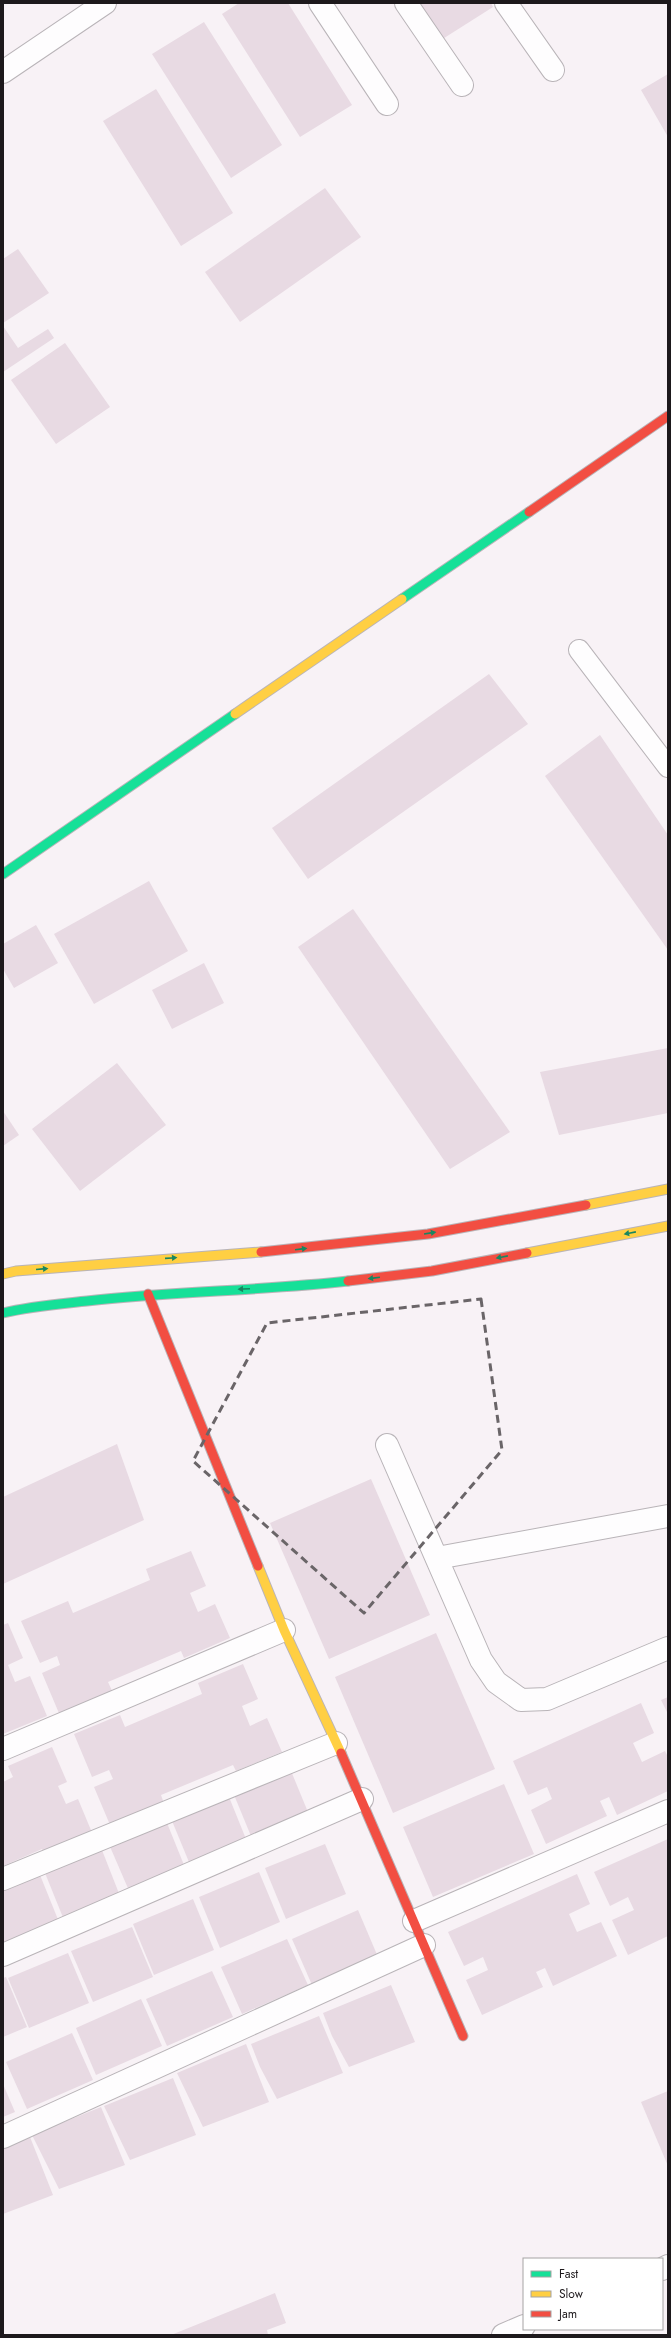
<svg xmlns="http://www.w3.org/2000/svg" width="671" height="2338" viewBox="0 0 671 2338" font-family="Jost,sans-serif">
<rect width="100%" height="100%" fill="#f8f2f6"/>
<g fill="#e8dae3">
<path d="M239,3H288L352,105L300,137L222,14Z"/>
<path d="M418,3H491L493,7L441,40Z"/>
<path d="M204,22L282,145L231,178L152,54Z"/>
<path d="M668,74V137L641,90Z"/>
<path d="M156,89L233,213L181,246L103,121Z"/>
<path d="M325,188L361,237L240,322L205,272Z"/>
<path d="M18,249L49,293L3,323V259Z"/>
<path d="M3,326L18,348L48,329L54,338L3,372Z"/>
<path d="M65,343L110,407L56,444L11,380Z"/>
<path d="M489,674L528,724L308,879L272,828Z"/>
<path d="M600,735L668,835V950L545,776Z"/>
<path d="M149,881L188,951L94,1004L54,934Z"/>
<path d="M353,909L510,1132L450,1169L298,947Z"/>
<path d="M36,925L58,963L14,988L3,969V944Z"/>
<path d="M204,963L224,1003L172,1029L152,990Z"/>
<path d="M668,1048V1113L559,1135L540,1072Z"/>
<path d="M117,1063L166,1125L80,1191L32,1129Z"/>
<path d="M3,1111L19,1135L3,1146Z"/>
<path d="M117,1444L144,1520L3,1584V1497Z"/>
<path d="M371,1479L430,1615L329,1659L270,1523Z"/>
<path d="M191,1551L206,1586L190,1593L198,1612L215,1604L230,1638L184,1658L181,1651L108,1682L114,1695L61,1718L42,1673L60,1665L57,1656L40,1663L21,1621L68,1601L73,1613L150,1580L146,1569Z"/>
<path d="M8,1623L23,1658L8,1665L15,1682L30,1676L47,1716L3,1734V1625Z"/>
<path d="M436,1633L495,1769L393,1813L335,1677Z"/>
<path d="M243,1664L258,1699L242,1706L250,1726L267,1718L282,1752L236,1771L233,1765L161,1795L166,1809L113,1832L94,1787L113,1779L109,1770L92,1777L74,1734L120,1715L125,1727L202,1694L198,1683Z"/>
<path d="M668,1697V1714L661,1700Z"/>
<path d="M641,1703L654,1733L633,1743L642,1762L665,1751L668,1757V1791L617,1815L609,1797L600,1801L607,1816L546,1844L531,1810L552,1799L547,1787L528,1795L513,1761Z"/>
<path d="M52,1747L67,1782L58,1786L66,1804L78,1799L93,1835L45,1856L42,1849L3,1866V1782L13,1777L8,1766Z"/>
<path d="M289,1766L310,1817L253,1841L232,1790Z"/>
<path d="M504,1784L534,1854L433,1897L403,1827Z"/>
<path d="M227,1792L248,1844L191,1867L170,1816Z"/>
<path d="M165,1818L186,1870L130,1893L108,1842Z"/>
<path d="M668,1839V1936L628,1955L612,1920L634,1910L628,1897L610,1906L594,1872Z"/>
<path d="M325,1844L346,1894L286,1919L265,1868Z"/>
<path d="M100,1845L120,1896L64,1920L43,1868Z"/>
<path d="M38,1870L59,1922L3,1945V1885Z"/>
<path d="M259,1872L280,1922L220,1948L199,1897Z"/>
<path d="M577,1874L590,1904L569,1914L577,1932L601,1922L617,1956L553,1986L545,1968L536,1972L543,1987L482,2015L466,1980L488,1970L483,1957L464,1966L448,1932Z"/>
<path d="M193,1899L214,1950L154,1975L133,1924Z"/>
<path d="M358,1910L378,1957L312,1985L292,1939Z"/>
<path d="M132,1927L153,1977L93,2002L71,1951Z"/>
<path d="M287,1939L308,1985L242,2014L221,1967Z"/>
<path d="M68,1953L89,2003L29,2028L8,1978Z"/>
<path d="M212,1971L233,2017L167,2046L146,1999Z"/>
<path d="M6,1977L27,2027L3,2037V1978Z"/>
<path d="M391,1985L415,2042L349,2067L332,2036L323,2013Z"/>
<path d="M141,1999L162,2046L96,2075L76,2028Z"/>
<path d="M319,2016L343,2073L277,2099L260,2067L251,2044Z"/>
<path d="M72,2033L93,2080L27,2109L6,2062Z"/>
<path d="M246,2044L269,2102L203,2127L177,2073Z"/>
<path d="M173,2078L196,2135L130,2160L104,2106Z"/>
<path d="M3,2084L15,2112L3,2117Z"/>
<path d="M668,2091V2166L641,2102Z"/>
<path d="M101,2107L125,2165L59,2189L32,2135Z"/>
<path d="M30,2137L53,2195L3,2214V2148Z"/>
<path d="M275,2293L286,2323L267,2330L268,2335H171Z"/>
</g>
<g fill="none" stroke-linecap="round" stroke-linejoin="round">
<g stroke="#b9b4b8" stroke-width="22">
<path id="lane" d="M579,650L668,767"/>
</g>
<g stroke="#b9b4b8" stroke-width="24">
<g id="street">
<path d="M320,3L387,104"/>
<path d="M406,3L462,85"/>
<path d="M506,3L553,70"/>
<path d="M3,72L105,3"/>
<path d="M387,1445L481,1660L496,1682L521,1700L547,1699L668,1648"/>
<path d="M437,1558L668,1516"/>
<path d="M3,1749L284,1630"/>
<path d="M3,1879L336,1743"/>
<path d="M414,1921L668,1811"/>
<path d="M3,1955L362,1799"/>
<path d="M3,2137L424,1945"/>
<path d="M662,2269L668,2266"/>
<path d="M503,2335L524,2326"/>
</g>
</g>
<g stroke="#b9b4b8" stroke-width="11">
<g id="fast">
<path d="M402,599L529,512"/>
<path d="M3,874L235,714"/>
<path d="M3,1313C31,1306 59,1304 87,1301C174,1291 261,1291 348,1281"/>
</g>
</g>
<g stroke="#b9b4b8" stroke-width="11">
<g id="slow">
<path d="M235,714L402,599"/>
<path d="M586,1205L668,1189"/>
<path d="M527,1253L668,1226"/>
<path d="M3,1274L16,1271L261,1252"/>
<path d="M258,1566L284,1630L341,1753"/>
</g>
</g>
<g stroke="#b9b4b8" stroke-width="11">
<g id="jam">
<path d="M529,512L668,416"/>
<path d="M261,1252L428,1234L586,1205"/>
<path d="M348,1281L432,1271L527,1253"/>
<path d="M148,1294L258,1566"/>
<path d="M341,1753L463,2036"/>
</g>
</g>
<use href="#lane" stroke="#fefdfe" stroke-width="20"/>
<use href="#street" stroke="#fefdfe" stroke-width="22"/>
<use href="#fast" stroke="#16e098" stroke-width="9"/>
<use href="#slow" stroke="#ffcf43" stroke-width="9"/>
<use href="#jam" stroke="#f24e42" stroke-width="9"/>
</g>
<defs><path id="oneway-solid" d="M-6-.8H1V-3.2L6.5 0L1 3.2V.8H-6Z"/></defs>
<g fill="#198660">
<use href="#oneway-solid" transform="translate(430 1233) rotate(-9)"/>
<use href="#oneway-solid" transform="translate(630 1233) rotate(169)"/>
<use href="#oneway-solid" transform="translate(301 1249) rotate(-7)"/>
<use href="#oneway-solid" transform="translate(502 1257) rotate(169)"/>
<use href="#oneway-solid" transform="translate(171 1258) rotate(-4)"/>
<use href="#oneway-solid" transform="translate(42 1269) rotate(-5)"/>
<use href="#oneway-solid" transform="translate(374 1278) rotate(173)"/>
<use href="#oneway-solid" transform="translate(244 1289) rotate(177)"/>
</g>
<path fill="none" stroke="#6a6568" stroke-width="3" stroke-dasharray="8 5" stroke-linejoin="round" d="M481,1299L502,1450L364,1613L193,1461L267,1323Z"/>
<rect width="671" height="2338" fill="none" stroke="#1d191c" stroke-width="8"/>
<rect x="523" y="2258" width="140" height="72" fill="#ffffff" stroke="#a5a3a4"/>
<rect x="531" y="2271" width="20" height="6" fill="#16e098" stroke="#a5a3a4"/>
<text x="559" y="2278" font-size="12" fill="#1d191c">Fast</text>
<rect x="531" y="2291" width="20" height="6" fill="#ffcf43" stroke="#a5a3a4"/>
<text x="559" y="2298" font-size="12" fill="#1d191c">Slow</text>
<rect x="531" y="2311" width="20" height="6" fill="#f24e42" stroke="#a5a3a4"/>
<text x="559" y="2318" font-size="12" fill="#1d191c">Jam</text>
</svg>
